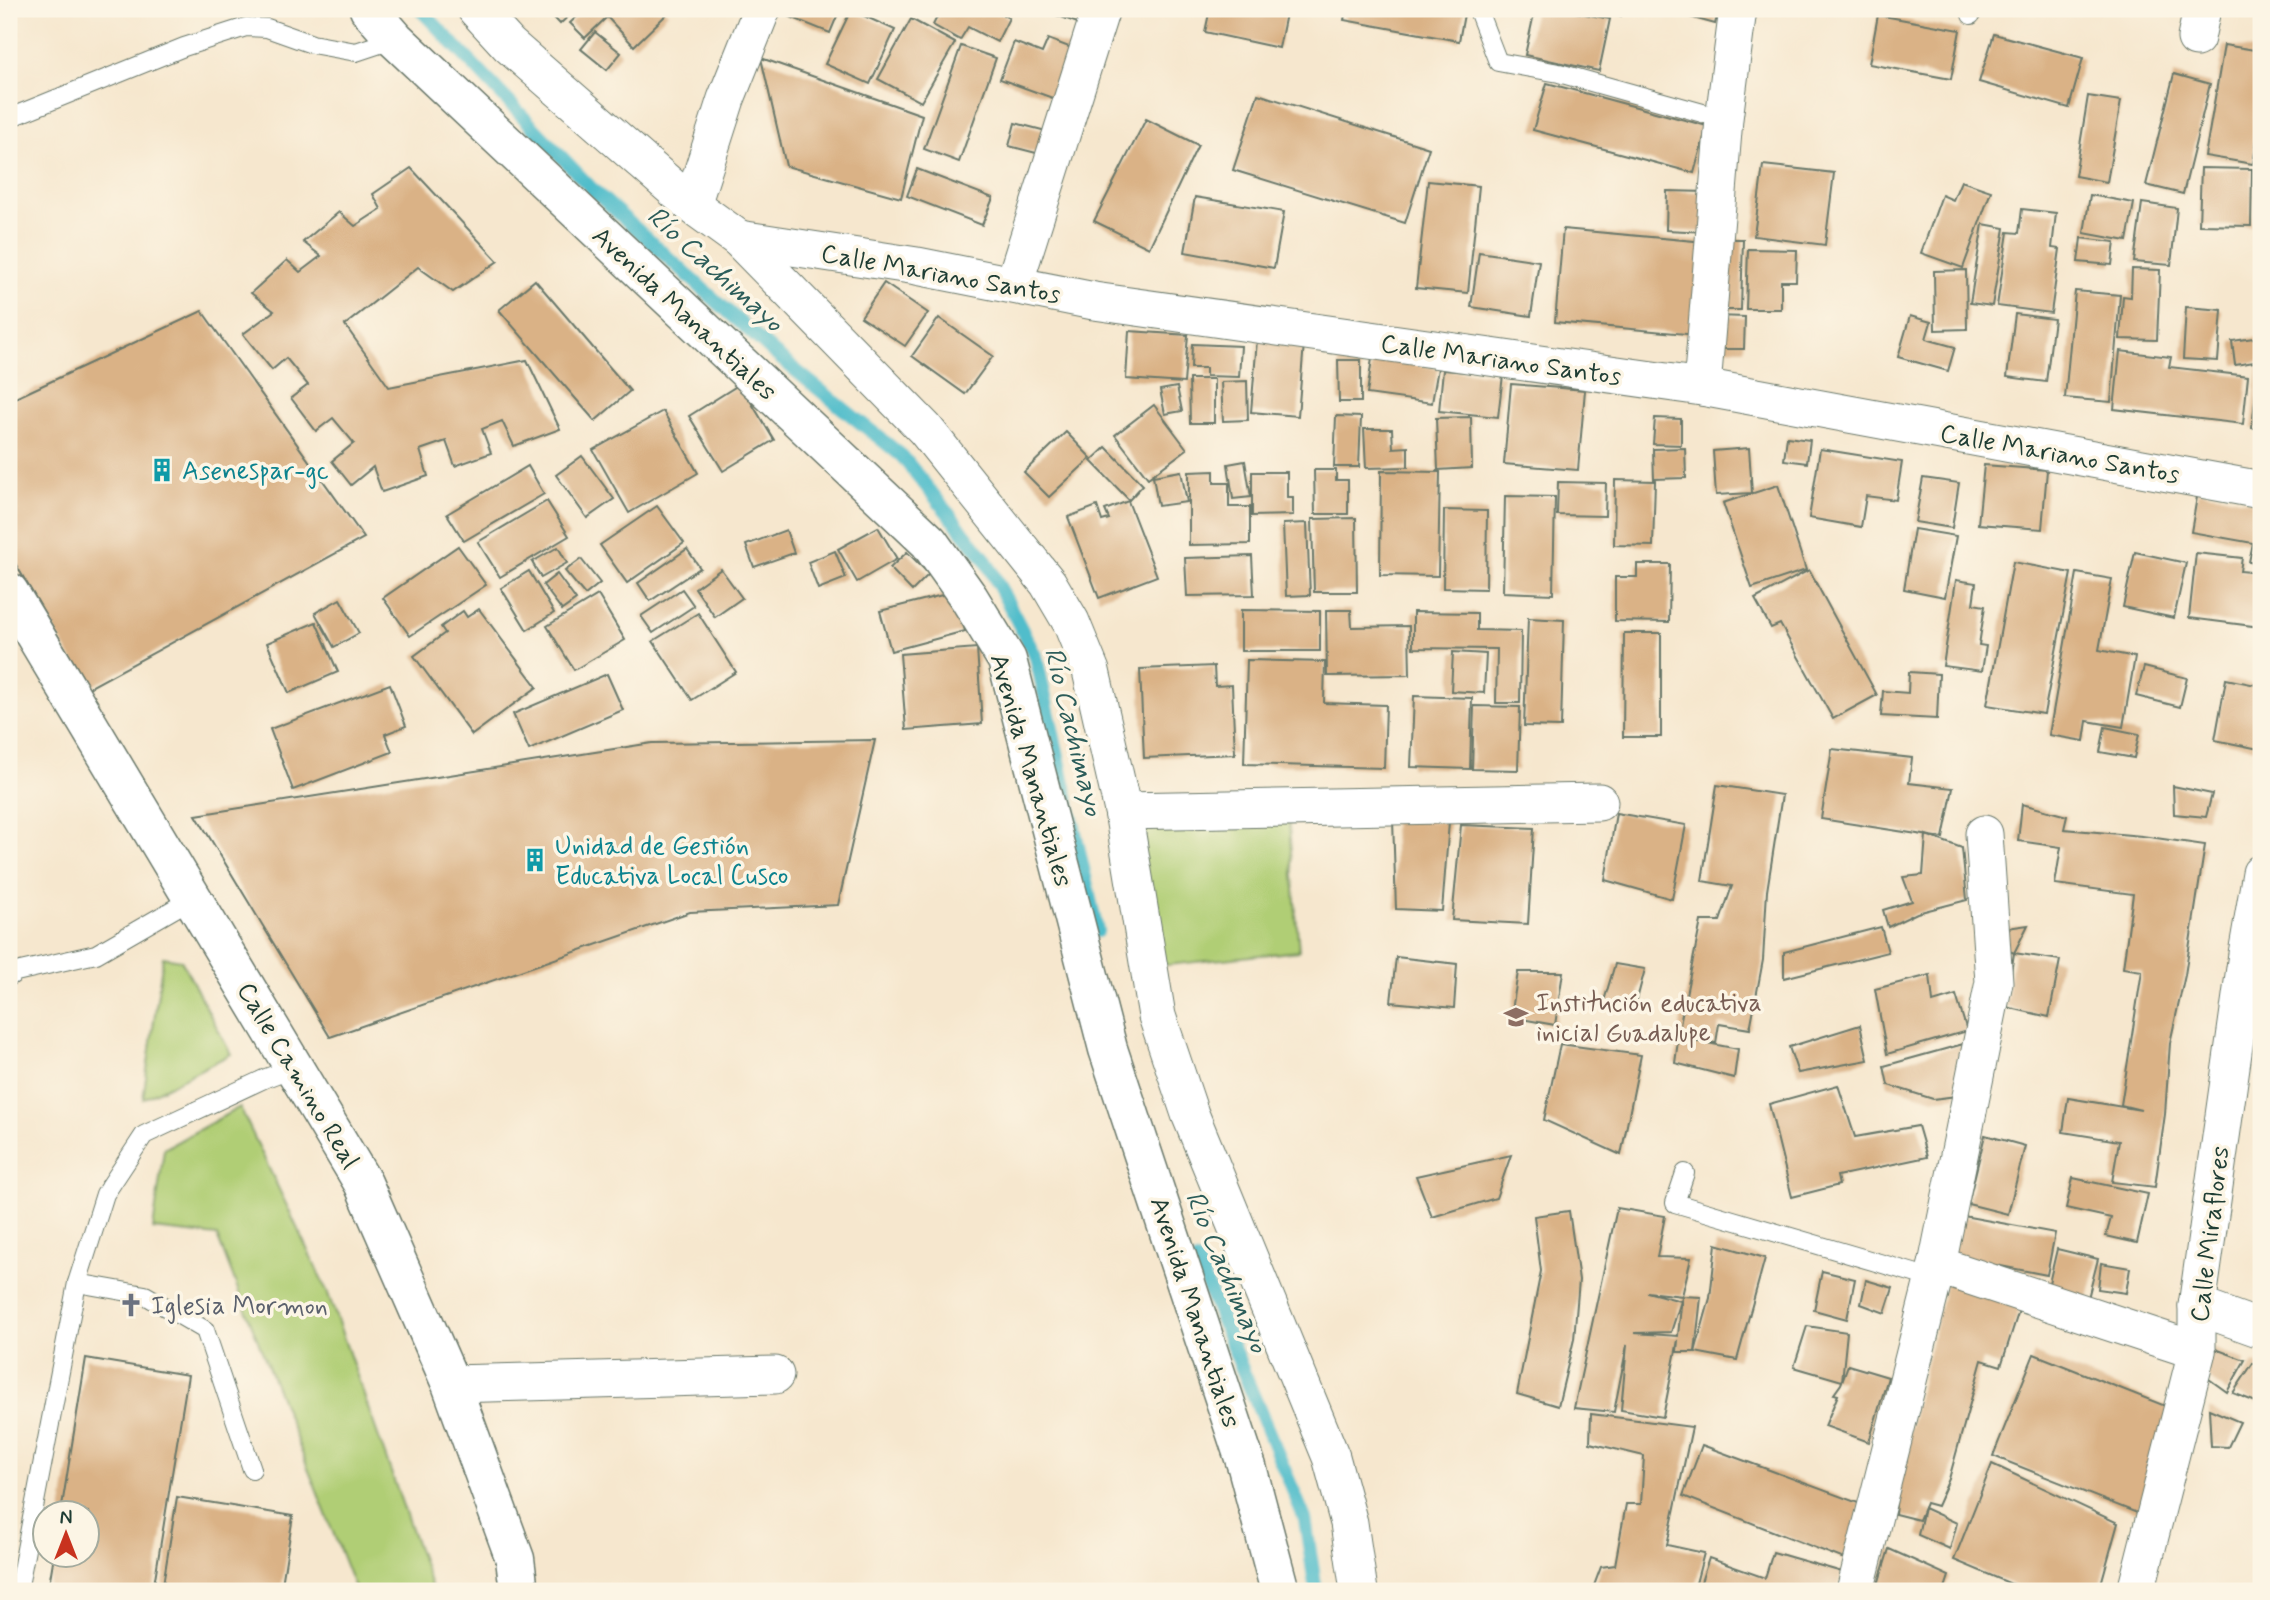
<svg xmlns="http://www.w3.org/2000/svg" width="2270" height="1600" viewBox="0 0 2270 1600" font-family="Mynerve,sans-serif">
<rect width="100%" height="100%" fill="#fcf5e5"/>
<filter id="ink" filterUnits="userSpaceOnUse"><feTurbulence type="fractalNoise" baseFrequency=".0143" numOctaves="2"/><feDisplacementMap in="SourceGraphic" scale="14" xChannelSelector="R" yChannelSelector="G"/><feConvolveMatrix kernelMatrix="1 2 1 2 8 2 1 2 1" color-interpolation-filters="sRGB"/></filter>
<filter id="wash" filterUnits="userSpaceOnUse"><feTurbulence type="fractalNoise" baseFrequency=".00686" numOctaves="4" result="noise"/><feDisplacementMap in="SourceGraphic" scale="28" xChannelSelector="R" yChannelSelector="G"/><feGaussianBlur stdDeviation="1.57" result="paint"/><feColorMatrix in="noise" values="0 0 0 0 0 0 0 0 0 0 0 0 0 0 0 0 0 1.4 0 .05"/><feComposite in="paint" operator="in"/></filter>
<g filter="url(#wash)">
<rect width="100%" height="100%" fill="#f6e7ce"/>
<g fill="#b0ce75" stroke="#688654" stroke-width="2">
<path d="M1288,814L1299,951L1149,967L1131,816Z"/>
<path d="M163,957L181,960L231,1054L143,1099Z"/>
<path d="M240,1107L327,1291L433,1591H356L217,1236L153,1229L164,1149Z"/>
</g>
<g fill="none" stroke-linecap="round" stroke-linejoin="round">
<g stroke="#51bdcb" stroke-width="14">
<path d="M420,9L594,191L774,353L902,456L985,559L1036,657L1097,931"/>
<path d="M1197,1261L1305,1519L1316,1591"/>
</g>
</g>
<g id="blocks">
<g fill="#dab286" fill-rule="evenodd">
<path d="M546,9H576L560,24Z"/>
<path d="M585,9H663L668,13L634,46L607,17L585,38L570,23Z"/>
<path d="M785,9H840L830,33L783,14Z"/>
<path d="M941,9H992L1009,18L997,42L968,27L960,40L933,25Z"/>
<path d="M1040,9H1085L1080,24Z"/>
<path d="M1210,9H1287L1279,48L1205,32Z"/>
<path d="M1346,9H1465L1459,41L1344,20Z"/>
<path d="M1535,9H1560L1610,19L1599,71L1525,55Z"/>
<path d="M1605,9H1624L1621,16Z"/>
<path d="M1661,9H1719L1715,24Z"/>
<path d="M851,10L895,30L870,84L825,64Z"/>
<path d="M1878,15L1960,30L1951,79L1869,64Z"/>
<path d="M911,19L955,43L921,102L878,79Z"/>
<path d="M595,32L621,53L607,70L581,49Z"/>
<path d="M1994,34L2083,58L2069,108L1979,82Z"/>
<path d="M1048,39L1077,50L1058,100L1000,79L1014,42L1042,53Z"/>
<path d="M2224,45L2261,51V115L2253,164L2205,156Z"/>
<path d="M961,46L996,58L959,162L924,149Z"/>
<path d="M761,58L922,115L901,198L786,166Z"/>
<path d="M2174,74L2210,84L2183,194L2146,185Z"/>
<path d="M1547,83L1707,126L1694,173L1533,130Z"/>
<path d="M1258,94L1429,148L1405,223L1233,170Z"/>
<path d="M2088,96L2121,101L2107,182L2075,176Z"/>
<path d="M1146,119L1198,145L1149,248L1094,221Z"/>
<path d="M1015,123L1050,132L1044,155L1009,146Z"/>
<path d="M1763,165L1834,173L1825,245L1754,236Z"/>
<path d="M411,168L498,261L453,292L418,267L345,325L389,387L527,360L560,429L514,446L502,421L482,429L491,453L455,466L446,441L420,450L428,476L382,492L373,467L351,485L332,461L354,443L333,418L316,431L291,398L308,385L286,358L272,370L243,334L274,311L251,293L287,260L300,272L321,256L303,242L339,212L355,226L381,209L373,194Z"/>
<path d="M2201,168L2252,169L2251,226L2199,225Z"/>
<path d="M917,169L993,198L982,225L907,196Z"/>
<path d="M1428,181L1479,186L1468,293L1416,288Z"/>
<path d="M1961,181L1991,191L1963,268L1921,253L1942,195L1953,200Z"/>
<path d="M1667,191L1708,192L1707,232L1666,230Z"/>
<path d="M2090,195L2134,203L2127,241L2084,233Z"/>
<path d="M1195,197L1284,212L1274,268L1185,252Z"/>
<path d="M2142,203L2177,208L2171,265L2134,262Z"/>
<path d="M2022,209L2056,213L2052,248L2060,249L2051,313L1997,306L2008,232L2019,233Z"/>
<path d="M1983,224L2005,228L1992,306L1970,303Z"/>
<path d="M1563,229L1705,242L1697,335L1555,322Z"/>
<path d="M2081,238L2115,242L2112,265L2078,262Z"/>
<path d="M1725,239H1743L1741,310H1722Z"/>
<path d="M1748,249L1797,250L1796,281H1781V309H1746Z"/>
<path d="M1479,252L1539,261L1531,316L1471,307Z"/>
<path d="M2132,269L2160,270L2157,340L2120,339L2123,296L2131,297Z"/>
<path d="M1966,270L1967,329L1935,330L1934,271Z"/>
<path d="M535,280L630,391L595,421L499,310Z"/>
<path d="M884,283L928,313L905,346L861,317Z"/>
<path d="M2075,291L2120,295L2111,402L2065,398Z"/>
<path d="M2186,307L2222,310L2218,361L2183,359Z"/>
<path d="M202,311L364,538L89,688L9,553V401Z"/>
<path d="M2015,314L2054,319L2046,382L2007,377Z"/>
<path d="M1717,316L1745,317L1744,349H1716Z"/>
<path d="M1910,316L1931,322L1926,339L1955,347L1948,371L1898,357Z"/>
<path d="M939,318L993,356L965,394L912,356Z"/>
<path d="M1129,331L1188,335L1184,383L1126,379Z"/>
<path d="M2261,337V361L2235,365L2232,341Z"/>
<path d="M1257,340L1304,343L1298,416L1251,412Z"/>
<path d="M1192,344L1241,346L1239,377L1206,376V368H1191Z"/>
<path d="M2120,351L2171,357L2169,367L2248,376L2243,424L2114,409Z"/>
<path d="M1372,358L1438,368L1432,403L1367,394Z"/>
<path d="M1338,360H1361V402H1339Z"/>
<path d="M2259,363L2261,364V429L2252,428Z"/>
<path d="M1443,370L1503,375L1498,417L1439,411Z"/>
<path d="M1189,379H1214V423H1190Z"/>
<path d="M1247,381L1248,420L1223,421L1221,382Z"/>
<path d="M740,384L774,440L723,471L689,416Z"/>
<path d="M1511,384L1585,390L1578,470L1504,464Z"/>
<path d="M1177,387L1182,411L1165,414L1160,390Z"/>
<path d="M1154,405L1187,449L1148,478L1115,435Z"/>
<path d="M663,411L698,473L629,513L593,450Z"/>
<path d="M1336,416L1361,417L1359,467H1334Z"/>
<path d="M1471,417L1472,468L1438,470L1436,418Z"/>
<path d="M1655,418L1681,419V445L1653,444Z"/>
<path d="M1364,429H1392L1393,448L1408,447V467L1366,468Z"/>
<path d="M1066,432L1091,458L1049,497L1024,472Z"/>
<path d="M1787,437L1810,440L1807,463L1784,460Z"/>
<path d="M1106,447L1143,485L1129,500L1091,461Z"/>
<path d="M1685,448L1686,478L1654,479L1653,449Z"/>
<path d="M1749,448L1752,493L1716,495L1713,451Z"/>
<path d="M1820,449L1902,462L1896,500L1866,496L1861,527L1809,518Z"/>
<path d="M582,456L614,499L587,518L556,475Z"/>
<path d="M1245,461L1251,497L1233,499L1228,464Z"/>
<path d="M1984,465L2047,470L2042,529L1978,524Z"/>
<path d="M528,466L544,494L464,541L447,514Z"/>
<path d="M1314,470H1336V480H1348V514H1315Z"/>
<path d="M1181,471L1187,502L1158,506L1153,476Z"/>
<path d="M1214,471V483H1229V507H1250V544L1189,545V472Z"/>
<path d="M1381,471L1440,472L1438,576L1380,575Z"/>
<path d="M1252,472H1287V497H1293V515L1252,516Z"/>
<path d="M1923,478L1959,483L1952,528L1915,522Z"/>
<path d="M1615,480L1655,481L1653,546L1614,545Z"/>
<path d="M1558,482L1606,483L1605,516L1557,515Z"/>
<path d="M1778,485L1806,570L1752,588L1723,503Z"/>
<path d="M2198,491L2261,503V564L2249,562L2253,543L2191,532Z"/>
<path d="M1505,496L1555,497L1553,594L1503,592Z"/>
<path d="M547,501L569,536L500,577L478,542Z"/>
<path d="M1128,501L1157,576L1099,598L1068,517L1097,506L1102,521L1109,519L1105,510Z"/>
<path d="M657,506L684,543L627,583L600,545Z"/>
<path d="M1444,510L1487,511L1486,589L1443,588Z"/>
<path d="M1356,518L1357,592H1314L1312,519Z"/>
<path d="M1307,523L1310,595L1286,596L1283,524Z"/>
<path d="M878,527L897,559L857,582L838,549Z"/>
<path d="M1914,529L1956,536L1945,597L1904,589Z"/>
<path d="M786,530L794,553L754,567L746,545Z"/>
<path d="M458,546L486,585L410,636L383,598Z"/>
<path d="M558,547L567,563L541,578L532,562Z"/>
<path d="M687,549L700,568L650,601L638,583Z"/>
<path d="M835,551L846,578L818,589L808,562Z"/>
<path d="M907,552L929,574L912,591L890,568Z"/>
<path d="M2135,552L2186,563L2174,618L2123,607Z"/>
<path d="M2196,553L2242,558L2240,571L2261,573V627L2189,618Z"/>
<path d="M1252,556L1254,595L1187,596L1185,558Z"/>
<path d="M581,559L600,583L585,595L565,571Z"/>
<path d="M2013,562L2071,573L2044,714L1987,705Z"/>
<path d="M1637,564H1670L1669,622L1615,621V577H1637Z"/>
<path d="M721,569L742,598L715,617L695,588Z"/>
<path d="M1809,570L1877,695L1833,719L1780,624L1771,628L1755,599Z"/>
<path d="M529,571L554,613L527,630L501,588Z"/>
<path d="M2077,573L2112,579L2099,650L2135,657L2123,727L2087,721L2084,741L2049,735Z"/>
<path d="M557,574L576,600L562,610L543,585Z"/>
<path d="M1956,580L1976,583L1973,604L1985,606L1979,645L1986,646L1982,671L1943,666Z"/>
<path d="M682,589L694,606L653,633L641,616Z"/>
<path d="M954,592L965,631L891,651L880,611Z"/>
<path d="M598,595L625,640L574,670L547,626Z"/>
<path d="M340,599L359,633L334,647L315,613Z"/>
<path d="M479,609L537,687L472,735L414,656L445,633L441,627L463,611L467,617Z"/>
<path d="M1241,610L1320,611V651H1241Z"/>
<path d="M1326,610H1351L1352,627L1409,626L1410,675L1327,676Z"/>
<path d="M1413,612L1477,613V630L1521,631L1520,703H1496L1497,649L1413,648Z"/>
<path d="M698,613L736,672L692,700L653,641Z"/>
<path d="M1528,618L1564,620L1561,727L1524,726Z"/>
<path d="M316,622L338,672L289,693L267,643Z"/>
<path d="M1624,633H1661V737H1623Z"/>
<path d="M977,648L982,724L906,730L900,654Z"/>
<path d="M1453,652L1486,654L1484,693L1451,691Z"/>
<path d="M1247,660L1325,662L1324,703L1386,705L1384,768L1244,764Z"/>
<path d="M1214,666L1215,686L1232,685L1235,754L1144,758L1140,669Z"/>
<path d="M2144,667L2187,678L2180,707L2136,696Z"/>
<path d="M1909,672L1939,674L1937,719L1881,716L1883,691L1908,693Z"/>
<path d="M607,674L623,710L529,750L513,714Z"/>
<path d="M2226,679L2261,686L2259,749L2215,740Z"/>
<path d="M390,684L406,726L385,734L392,752L293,790L270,729Z"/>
<path d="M1414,696L1472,698L1470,769L1411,767Z"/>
<path d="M1474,706L1520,707L1518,770L1472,769Z"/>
<path d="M2105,727L2139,734L2134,758L2100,752Z"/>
<path d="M875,740L838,905L690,912L330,1037L196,815L652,743Z"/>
<path d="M1832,749L1912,758L1909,783L1953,788L1943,838L1821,819Z"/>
<path d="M1717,785L1782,795L1767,891L1763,960L1750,1029L1719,1024L1716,1043L1692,1040L1738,1049L1734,1078L1675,1063L1681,1019L1701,921H1720L1732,886L1702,881Z"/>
<path d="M2173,786L2212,794L2206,817L2174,814Z"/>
<path d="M2022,804L2067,816L2064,829L2142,836L2205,845L2185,975L2170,1043L2165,1114L2155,1187L2112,1182L2119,1141L2063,1132L2068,1098L2141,1110L2121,1105L2142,971L2123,968L2133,894L2055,884L2061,847L2018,841Z"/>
<path d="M1616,813L1686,825L1672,899L1605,880Z"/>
<path d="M1393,820L1449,822L1442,911L1396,909Z"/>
<path d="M1461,825L1534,828L1528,924L1452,920Z"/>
<path d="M1926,835L1962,848L1967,900L1917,913L1888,927L1883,910L1912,901L1903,877L1923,875Z"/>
<path d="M2028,925L2014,953L2003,948L2000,929Z"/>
<path d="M1881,927L1888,952L1784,978V952Z"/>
<path d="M2014,953L2060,960L2049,1017L2006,1007Z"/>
<path d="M1396,957L1457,964L1454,1008L1391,1002Z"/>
<path d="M1615,964L1645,969L1635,1007L1604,1001Z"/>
<path d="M1518,972H1563L1555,1025L1511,1017Z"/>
<path d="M1930,975L1933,1002L1956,995L1967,1031L1887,1054L1875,989Z"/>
<path d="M1860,1025L1868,1060L1798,1073L1789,1047Z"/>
<path d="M1967,1043L1956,1096L1933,1099L1888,1085L1884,1066Z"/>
<path d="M1560,1044L1641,1055L1621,1155L1544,1120Z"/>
<path d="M1838,1085L1855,1137L1918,1126L1927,1157L1837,1176L1839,1185L1792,1197L1769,1104Z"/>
<path d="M1985,1135L2025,1146L2008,1214L1968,1204Z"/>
<path d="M1511,1155L1496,1198L1432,1217L1416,1176Z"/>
<path d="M2073,1178L2148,1194L2137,1243L2106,1236L2111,1218L2066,1208Z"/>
<path d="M1617,1208L1665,1216L1657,1257L1691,1258L1682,1296L1701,1297L1695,1352H1677L1678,1340L1663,1417L1621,1410L1627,1345L1614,1412L1574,1408ZM1647,1292L1682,1296L1678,1336L1634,1333L1671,1332L1681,1301Z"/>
<path d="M1569,1211L1579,1280L1574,1339L1558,1406L1517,1394L1541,1271L1534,1216Z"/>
<path d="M1958,1215L2055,1233L2047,1275L1949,1256Z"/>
<path d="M1716,1244L1765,1258L1737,1360L1695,1352L1710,1298Z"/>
<path d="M2057,1249L2098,1259L2086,1306L2046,1296Z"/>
<path d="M2101,1263L2130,1268L2126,1293L2098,1289Z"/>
<path d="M1822,1271L1855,1279L1847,1319L1814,1310Z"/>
<path d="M1947,1279L2021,1304L2001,1366L1982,1360L1949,1479L1937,1506L1926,1503L1919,1520L1895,1514L1900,1469Z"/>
<path d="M1866,1280L1893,1288L1885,1313L1861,1304Z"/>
<path d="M1807,1326L1847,1332L1842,1381L1794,1367Z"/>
<path d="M2213,1348L2245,1360L2227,1392L2202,1374Z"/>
<path d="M2034,1354L2178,1411L2137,1513L1993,1456Z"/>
<path d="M86,1358L188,1375L153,1591H48L54,1555H88V1512H61Z"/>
<path d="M2253,1363L2261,1365V1404L2233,1393Z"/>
<path d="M1848,1365L1888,1377L1869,1442L1825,1426L1838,1395L1834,1394L1841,1384Z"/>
<path d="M2209,1409L2240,1422L2228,1447L2211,1446Z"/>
<path d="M1591,1414L1692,1427L1667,1545L1704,1553L1694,1591H1592L1601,1567L1615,1565L1626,1504H1641L1644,1456L1590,1443Z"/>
<path d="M1702,1445L1861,1504L1844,1559L1683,1496Z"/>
<path d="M1992,1464L2118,1523L2099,1591H2028L1954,1560Z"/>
<path d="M177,1497L293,1516L281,1591H162Z"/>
<path d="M1924,1508L1957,1523L1950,1549L1918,1535Z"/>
<path d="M1889,1549L1949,1576L1944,1591H1876Z"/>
<path d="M1773,1552L1842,1572L1837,1591H1698L1709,1558L1765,1578Z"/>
</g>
</g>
</g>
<g filter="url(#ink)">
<use href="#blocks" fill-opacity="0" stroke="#6a786a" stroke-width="2"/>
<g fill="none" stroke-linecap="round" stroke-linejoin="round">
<g stroke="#6a786a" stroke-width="20">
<g id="service">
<path d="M1479,9V13L1498,62L1559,73L1724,119"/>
<path d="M1971,15L1972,9"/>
<path d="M9,118L184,47L246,27L267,28L312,44L356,52L395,39"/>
<path d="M9,977L16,972L96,954L193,898"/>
<path d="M1685,1173L1675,1203L1934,1279"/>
<path d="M77,1283L145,1295L205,1330L252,1469"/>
<path d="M18,1591L77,1283L105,1194L144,1135L266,1078L295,1067"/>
</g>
</g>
<g stroke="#6a786a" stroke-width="39">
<g id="minor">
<path d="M476,9L509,45L692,205L739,239L925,429L1048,583L1071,622L1091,671L1123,811L1157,1016L1190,1114L1331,1457L1349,1523L1359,1591"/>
<path d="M2196,38L2202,9"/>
<path d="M692,205L726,99L762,9"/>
<path d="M739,239L917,266L1094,301L1702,387L2261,490"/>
<path d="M1014,284L1101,9"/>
<path d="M1702,387L1724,119L1738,9"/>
<path d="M1123,811L1599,802"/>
<path d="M1937,1265L1994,982L1984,834"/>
<path d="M2197,1306L2261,1329"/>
<path d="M451,1384L775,1375"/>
<path d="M1855,1591L1937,1265L2197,1351"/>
<path d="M2136,1591L2197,1351V1306L2247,954L2261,873"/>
</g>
</g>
<g stroke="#6a786a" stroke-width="41">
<path id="tertiary" d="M9,592L363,1183L451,1384L515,1559L519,1591"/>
</g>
<g stroke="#6a786a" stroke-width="41">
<path id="primary" d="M369,9L395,39L929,542L969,598L1007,660L1108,1049L1247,1467L1280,1591"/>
</g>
<use href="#service" stroke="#fff" stroke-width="18"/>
<use href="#minor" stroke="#fff" stroke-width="37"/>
<use href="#tertiary" stroke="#fff" stroke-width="38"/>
<use href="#primary" stroke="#fff" stroke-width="38"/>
</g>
</g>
<defs>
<g id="building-bare" transform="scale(1.89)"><path d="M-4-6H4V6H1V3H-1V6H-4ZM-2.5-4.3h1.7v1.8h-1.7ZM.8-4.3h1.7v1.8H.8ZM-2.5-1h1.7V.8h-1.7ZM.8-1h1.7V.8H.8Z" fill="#0f9aa8" stroke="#fcf5e5" stroke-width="2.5" paint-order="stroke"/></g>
<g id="school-bare" transform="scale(1.89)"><path d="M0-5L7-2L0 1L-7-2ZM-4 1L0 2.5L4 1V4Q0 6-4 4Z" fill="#8d6e63" stroke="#fcf5e5" stroke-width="2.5" paint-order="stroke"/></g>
<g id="church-bare" transform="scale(1.89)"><path d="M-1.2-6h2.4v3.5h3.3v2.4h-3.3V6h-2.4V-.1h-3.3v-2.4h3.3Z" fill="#6b7280" stroke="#fcf5e5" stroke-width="2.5" paint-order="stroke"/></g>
</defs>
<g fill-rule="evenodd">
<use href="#building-bare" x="162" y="470"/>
<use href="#building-bare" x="535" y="860"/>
<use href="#school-bare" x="1516" y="1017"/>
<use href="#church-bare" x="131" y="1305"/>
</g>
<g text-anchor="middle" stroke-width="7" stroke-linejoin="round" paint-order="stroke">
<g font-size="26" fill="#1f3d34" stroke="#fcf5e5">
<text transform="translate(941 273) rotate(10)" y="9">Calle Mariano Santos</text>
<text transform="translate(685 313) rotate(43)" y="9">Avenida Manantiales</text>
<text transform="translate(1501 359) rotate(8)" y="9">Calle Mariano Santos</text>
<text transform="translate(2060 453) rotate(10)" y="9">Calle Mariano Santos</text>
<text transform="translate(1032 770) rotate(74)" y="9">Avenida Manantiales</text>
<text transform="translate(299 1075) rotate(59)" y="9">Calle Camino Real</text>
<text transform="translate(2209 1234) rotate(-83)" y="9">Calle Miraflores</text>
<text transform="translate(1196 1312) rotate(72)" y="9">Avenida Manantiales</text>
</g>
<g font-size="26" fill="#0d838f" stroke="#fcf5e5" text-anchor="start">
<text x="182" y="479">Asenespar-gc</text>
<text x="555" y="854">Unidad de Gestión<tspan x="555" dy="30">Educativa Local Cusco</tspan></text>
</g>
<g font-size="26" fill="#785e54" stroke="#fcf5e5" text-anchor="start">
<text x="1536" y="1011">Institución educativa<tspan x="1536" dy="30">inicial Guadalupe</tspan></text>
</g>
<g font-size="26" fill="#5b616d" stroke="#fcf5e5" text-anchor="start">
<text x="151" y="1314">Iglesia Mormon</text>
</g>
<g font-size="28" font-style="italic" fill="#2c5d5a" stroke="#fcf5e5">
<text transform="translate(716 268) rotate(42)" y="10">Río Cachimayo</text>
<text transform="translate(1075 731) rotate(76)" y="10">Río Cachimayo</text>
<text transform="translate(1228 1271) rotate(67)" y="10">Río Cachimayo</text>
</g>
</g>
<rect width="2270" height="1600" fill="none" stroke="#fcf5e5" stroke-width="35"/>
<g transform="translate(66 1534)"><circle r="33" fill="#fcf5e5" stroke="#a4ab9e" stroke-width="2"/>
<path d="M0-5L12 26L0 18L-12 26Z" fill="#c8321e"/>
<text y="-10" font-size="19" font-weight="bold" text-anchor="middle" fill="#1f3d34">N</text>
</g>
</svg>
